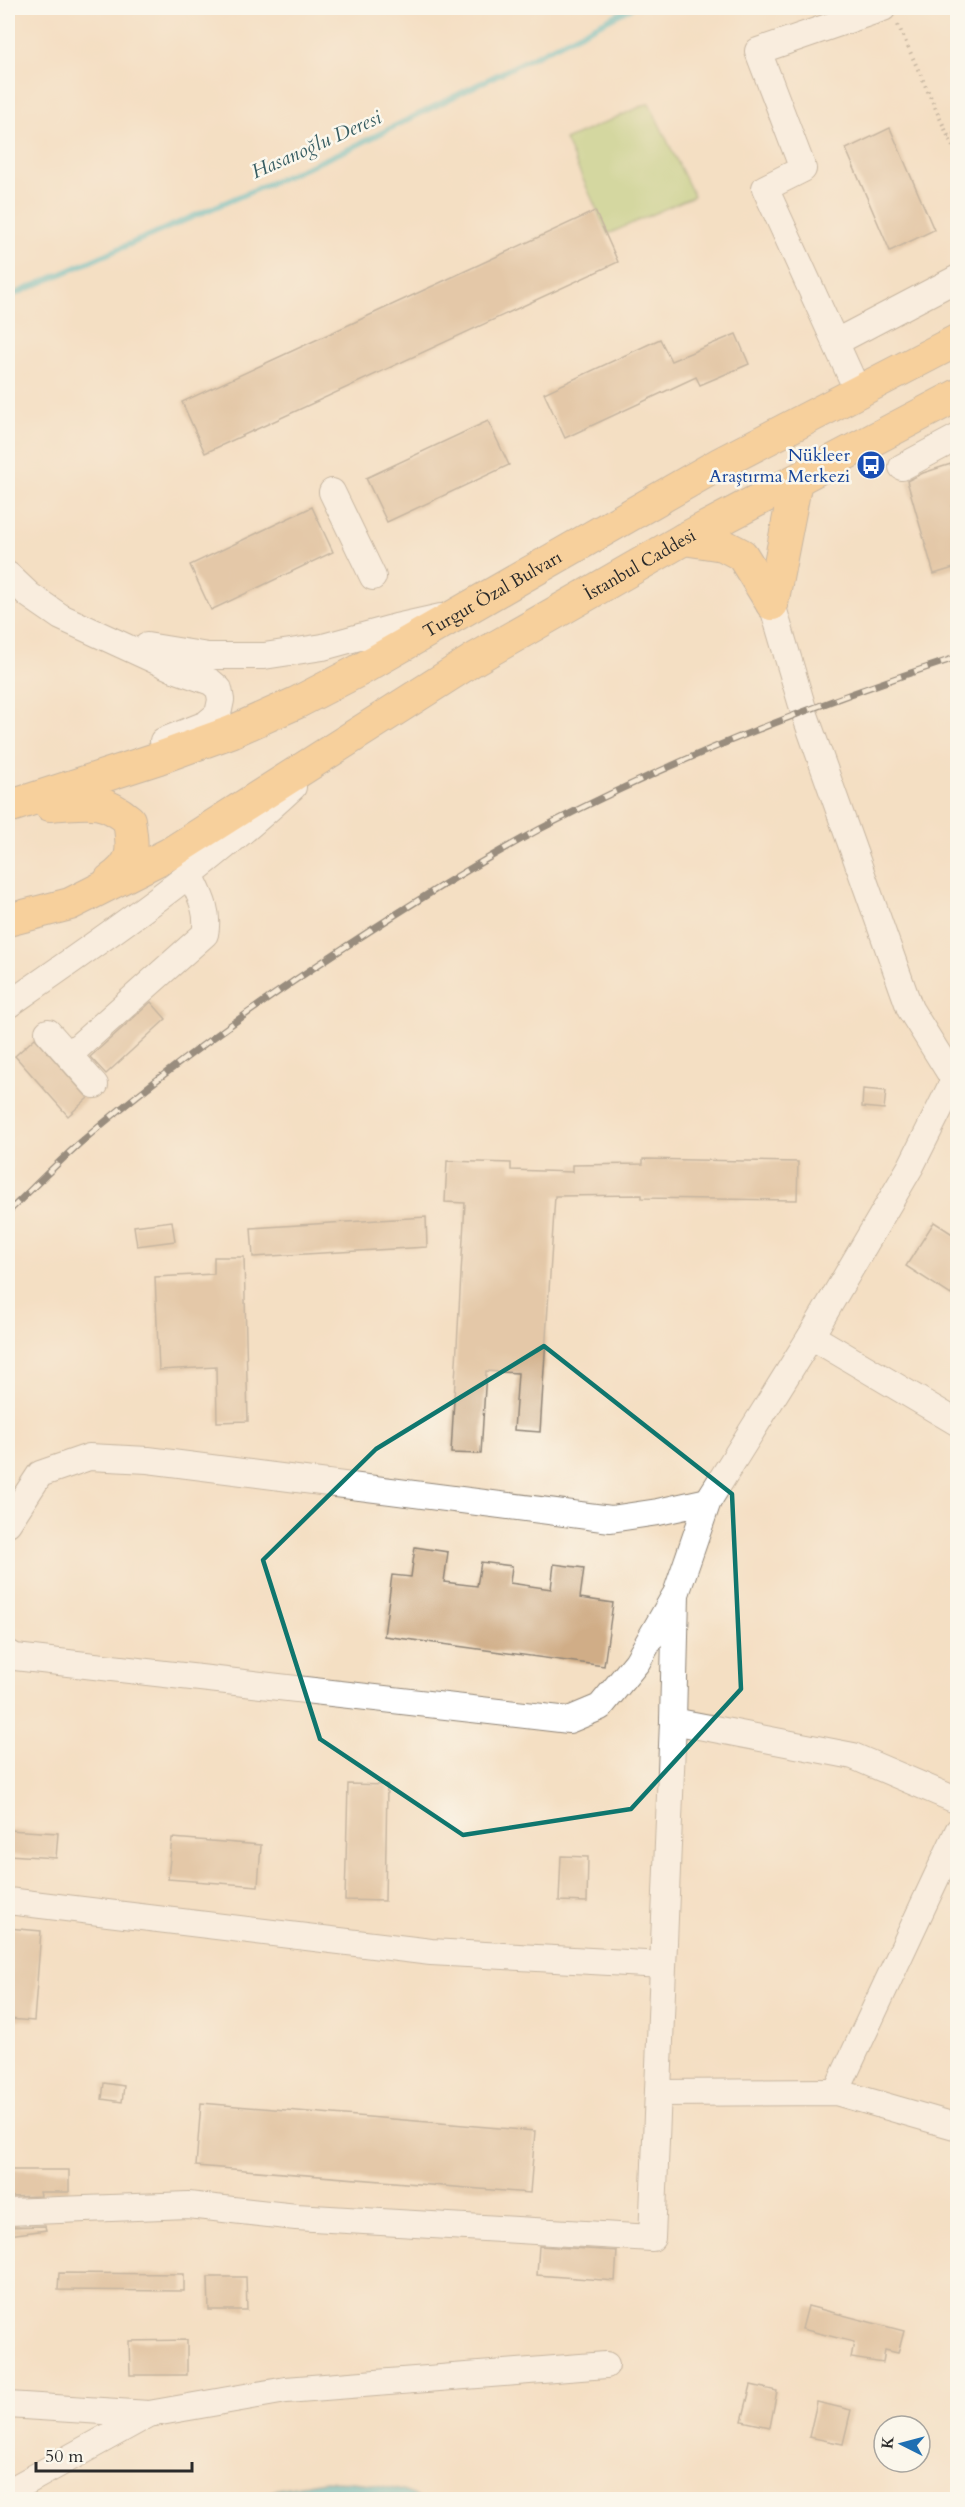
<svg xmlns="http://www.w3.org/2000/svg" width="965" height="2507" viewBox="0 0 965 2507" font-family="Cardo,serif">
<rect width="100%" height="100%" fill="#fbf7ec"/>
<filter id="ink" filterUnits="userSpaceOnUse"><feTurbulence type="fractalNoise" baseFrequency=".0167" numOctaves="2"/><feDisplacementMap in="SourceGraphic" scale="12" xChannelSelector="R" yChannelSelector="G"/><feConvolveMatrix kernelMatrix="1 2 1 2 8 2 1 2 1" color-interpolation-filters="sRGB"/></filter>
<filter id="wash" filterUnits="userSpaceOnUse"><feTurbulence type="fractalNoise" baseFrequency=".008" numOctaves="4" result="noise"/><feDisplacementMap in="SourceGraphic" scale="24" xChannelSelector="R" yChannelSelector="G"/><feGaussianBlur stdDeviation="1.35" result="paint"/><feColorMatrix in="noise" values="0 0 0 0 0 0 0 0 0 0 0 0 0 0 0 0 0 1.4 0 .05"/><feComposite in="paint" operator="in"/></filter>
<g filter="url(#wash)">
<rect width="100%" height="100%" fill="#f4dfc3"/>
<path fill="#aecf77" stroke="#6c7d51" stroke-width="1.5" d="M649,103L694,196L608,234L565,140Z"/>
<path fill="#4ebbc7" stroke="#3c7379" stroke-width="1.5" d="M323,2481C357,2481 391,2484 423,2499H251L278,2489Z"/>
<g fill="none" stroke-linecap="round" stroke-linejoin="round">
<path stroke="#4ebbc7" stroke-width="6" d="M8,297L351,148L631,8"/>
</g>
<g id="blocks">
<g fill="#d0ad87">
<path d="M890,128L934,230L890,251L846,149Z"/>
<path d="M595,211L618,262L205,453L182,402Z"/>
<path d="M736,334L749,364L700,385L696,377L565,438L544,393L660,339L671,361Z"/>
<path d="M488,421L509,465L387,522L366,478Z"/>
<path d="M954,463L957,475V504L952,506L957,523V567L934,574L907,481L923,473Z"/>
<path d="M312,507L333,552L211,610L190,565Z"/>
<path d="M151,1002L166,1019L106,1074L90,1057Z"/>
<path d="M35,1038L88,1098L68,1116L15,1056Z"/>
<path d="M863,1089L886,1091L884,1109L862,1107Z"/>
<path d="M643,1159L798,1162L797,1200L642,1198V1195L555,1196L540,1432L514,1430L518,1373L486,1371L481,1454L451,1453L465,1203L445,1202L447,1161L511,1163V1170L572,1172V1165L643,1164Z"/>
<path d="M426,1217L427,1247L253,1257L251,1228Z"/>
<path d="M172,1221L175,1241L137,1246L134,1226Z"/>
<path d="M934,1222L957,1237V1285L951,1295L906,1266Z"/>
<path d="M214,1257H244L248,1421L217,1422L216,1367L159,1370L155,1277L214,1274Z"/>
<path d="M415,1547L448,1552L444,1582L477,1586L481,1562L512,1566L510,1583L551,1589L554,1564L584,1568L580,1598L613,1603L604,1666L384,1636L392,1575L411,1577Z"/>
<path d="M348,1784L387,1785L385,1901L345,1900Z"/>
<path d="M8,1830L58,1833L56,1858L8,1855Z"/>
<path d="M172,1838L261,1845L258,1886L168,1879Z"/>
<path d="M561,1856L588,1857L587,1902L559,1901Z"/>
<path d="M8,1928L41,1931L34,2021L8,2019Z"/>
<path d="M104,2083L124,2086L122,2102L102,2099Z"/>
<path d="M201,2103L535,2131L530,2193L196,2166Z"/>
<path d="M8,2170H69V2192H40L41,2196L8,2197Z"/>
<path d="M45,2226L46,2230L9,2235L8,2227Z"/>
<path d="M539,2246L617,2251L615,2281L537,2275Z"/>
<path d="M59,2273L184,2274V2291L58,2290Z"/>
<path d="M208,2277H246L247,2310H209Z"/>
<path d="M808,2306L904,2331L898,2353L885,2350L883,2363L851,2358L854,2342L802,2329Z"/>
<path d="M187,2340V2375H130L129,2341Z"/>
<path d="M751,2385L777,2391L770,2427L742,2421Z"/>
<path d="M817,2402L851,2410L843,2444L809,2437Z"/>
</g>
</g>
</g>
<g filter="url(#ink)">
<use href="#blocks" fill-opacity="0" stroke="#908577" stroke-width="1.5"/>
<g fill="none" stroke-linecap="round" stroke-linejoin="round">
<g stroke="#908577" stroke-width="28">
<g id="minor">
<path d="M836,342L958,278"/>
<path d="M858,392L765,188L803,169L758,51L883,8"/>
<path d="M902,467L958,437"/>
<path d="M332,492L373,577"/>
<path d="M8,575L29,595L61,617L174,669L211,682L219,689L221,700L218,714L206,724L163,741"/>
<path d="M772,604L804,712L910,1009L958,1086"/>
<path d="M147,646L208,656H264L323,647L396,627L441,617"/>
<path d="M8,1005C106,937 205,869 293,787"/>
<path d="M48,1032L95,1085"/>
<path d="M69,1055L205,934C210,911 199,894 190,874"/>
<path d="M811,1336L958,1423"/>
<path d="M8,1523L40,1474L89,1457L148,1460L611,1519L658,1512L708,1501"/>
<path d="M8,1653L15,1657L569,1720L600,1707L637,1662L674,1597"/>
<path d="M673,1721L853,1756L958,1801"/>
<path d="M8,1901L431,1952L663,1965"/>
<path d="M836,2092L958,1831"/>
<path d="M658,2093L836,2092L958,2127"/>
<path d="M8,2212L188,2205L296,2217L652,2238L673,1721L676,1594L708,1501L811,1336L911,1166L953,1082"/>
<path d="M8,2405L149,2414"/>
<path d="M8,2492L149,2414L286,2390L606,2365"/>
</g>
</g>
<g stroke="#908577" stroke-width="34">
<g id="major">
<path d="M684,539L723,545L742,555L772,604"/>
<path d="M772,604L796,481"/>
<path d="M50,805C86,803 100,796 129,820C133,849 136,862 110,880"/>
<path id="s1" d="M8,807L159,758L231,732L296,703L358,671L721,463L958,340"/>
<path id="s2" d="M8,920L70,904L169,854L473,660L684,539L958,395"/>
</g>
</g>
<g stroke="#908577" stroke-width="4" stroke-dasharray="1.5 4.5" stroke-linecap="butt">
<path d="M898,25L958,158"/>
<path d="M948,137L958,132"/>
</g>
<use href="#minor" stroke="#fff" stroke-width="26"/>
<use href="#major" stroke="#fbbe6e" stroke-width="32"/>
<g stroke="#2b2b2b" stroke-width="7">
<path id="rail" d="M8,1212C32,1189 55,1165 80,1143C163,1071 253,1007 345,947C408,906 473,865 540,829C674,759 815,704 958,657"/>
</g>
<use href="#rail" stroke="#fbf7ec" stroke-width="4.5" stroke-dasharray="14" stroke-linecap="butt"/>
</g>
</g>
<path d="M0 0H965V2507H0ZM544,1346L732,1494L741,1689L631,1809L463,1835L320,1739L263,1560L376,1449Z" fill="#f4dfc3" fill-opacity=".55" fill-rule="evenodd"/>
<path fill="none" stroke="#0f766e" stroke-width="4.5" stroke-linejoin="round" d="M544,1346L732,1494L741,1689L631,1809L463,1835L320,1739L263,1560L376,1449Z"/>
<defs>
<g id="bus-disc" transform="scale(1.5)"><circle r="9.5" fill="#1a4fb4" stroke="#fbf7ec"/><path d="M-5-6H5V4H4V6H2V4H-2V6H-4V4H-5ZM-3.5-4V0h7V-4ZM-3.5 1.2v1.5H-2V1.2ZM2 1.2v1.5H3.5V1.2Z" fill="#fff"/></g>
</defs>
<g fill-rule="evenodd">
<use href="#bus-disc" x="871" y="465"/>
</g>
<g text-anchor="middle" stroke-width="5" stroke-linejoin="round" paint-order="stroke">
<g font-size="18" fill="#164399" stroke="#fbf7ec" text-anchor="end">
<text x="850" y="461">Nükleer<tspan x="850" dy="21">Araştırma Merkezi</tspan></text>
</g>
<g font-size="18" fill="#2b2b2b" stroke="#fbf7ec">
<text dy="6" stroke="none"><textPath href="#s2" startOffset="728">İstanbul Caddesi</textPath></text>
<text dy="6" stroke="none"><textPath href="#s1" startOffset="531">Turgut Özal Bulvarı</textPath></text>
</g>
<g font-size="20" font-style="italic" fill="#375d62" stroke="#fbf7ec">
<text transform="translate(316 144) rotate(-24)" y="7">Hasanoğlu Deresi</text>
</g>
</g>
<rect width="965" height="2507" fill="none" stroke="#fbf7ec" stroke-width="30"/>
<g transform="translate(902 2444) rotate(276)"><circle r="28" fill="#fbf7ec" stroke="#a8a59f" stroke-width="1.5"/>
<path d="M0-4.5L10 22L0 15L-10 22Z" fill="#1f6fb2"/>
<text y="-9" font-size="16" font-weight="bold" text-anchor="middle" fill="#2b2b2b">K</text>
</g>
<path d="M36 2462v9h156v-9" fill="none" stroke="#2b2b2b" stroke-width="3"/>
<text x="45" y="2462" font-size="18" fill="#2b2b2b" stroke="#fbf7ec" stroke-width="4.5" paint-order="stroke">50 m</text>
</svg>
